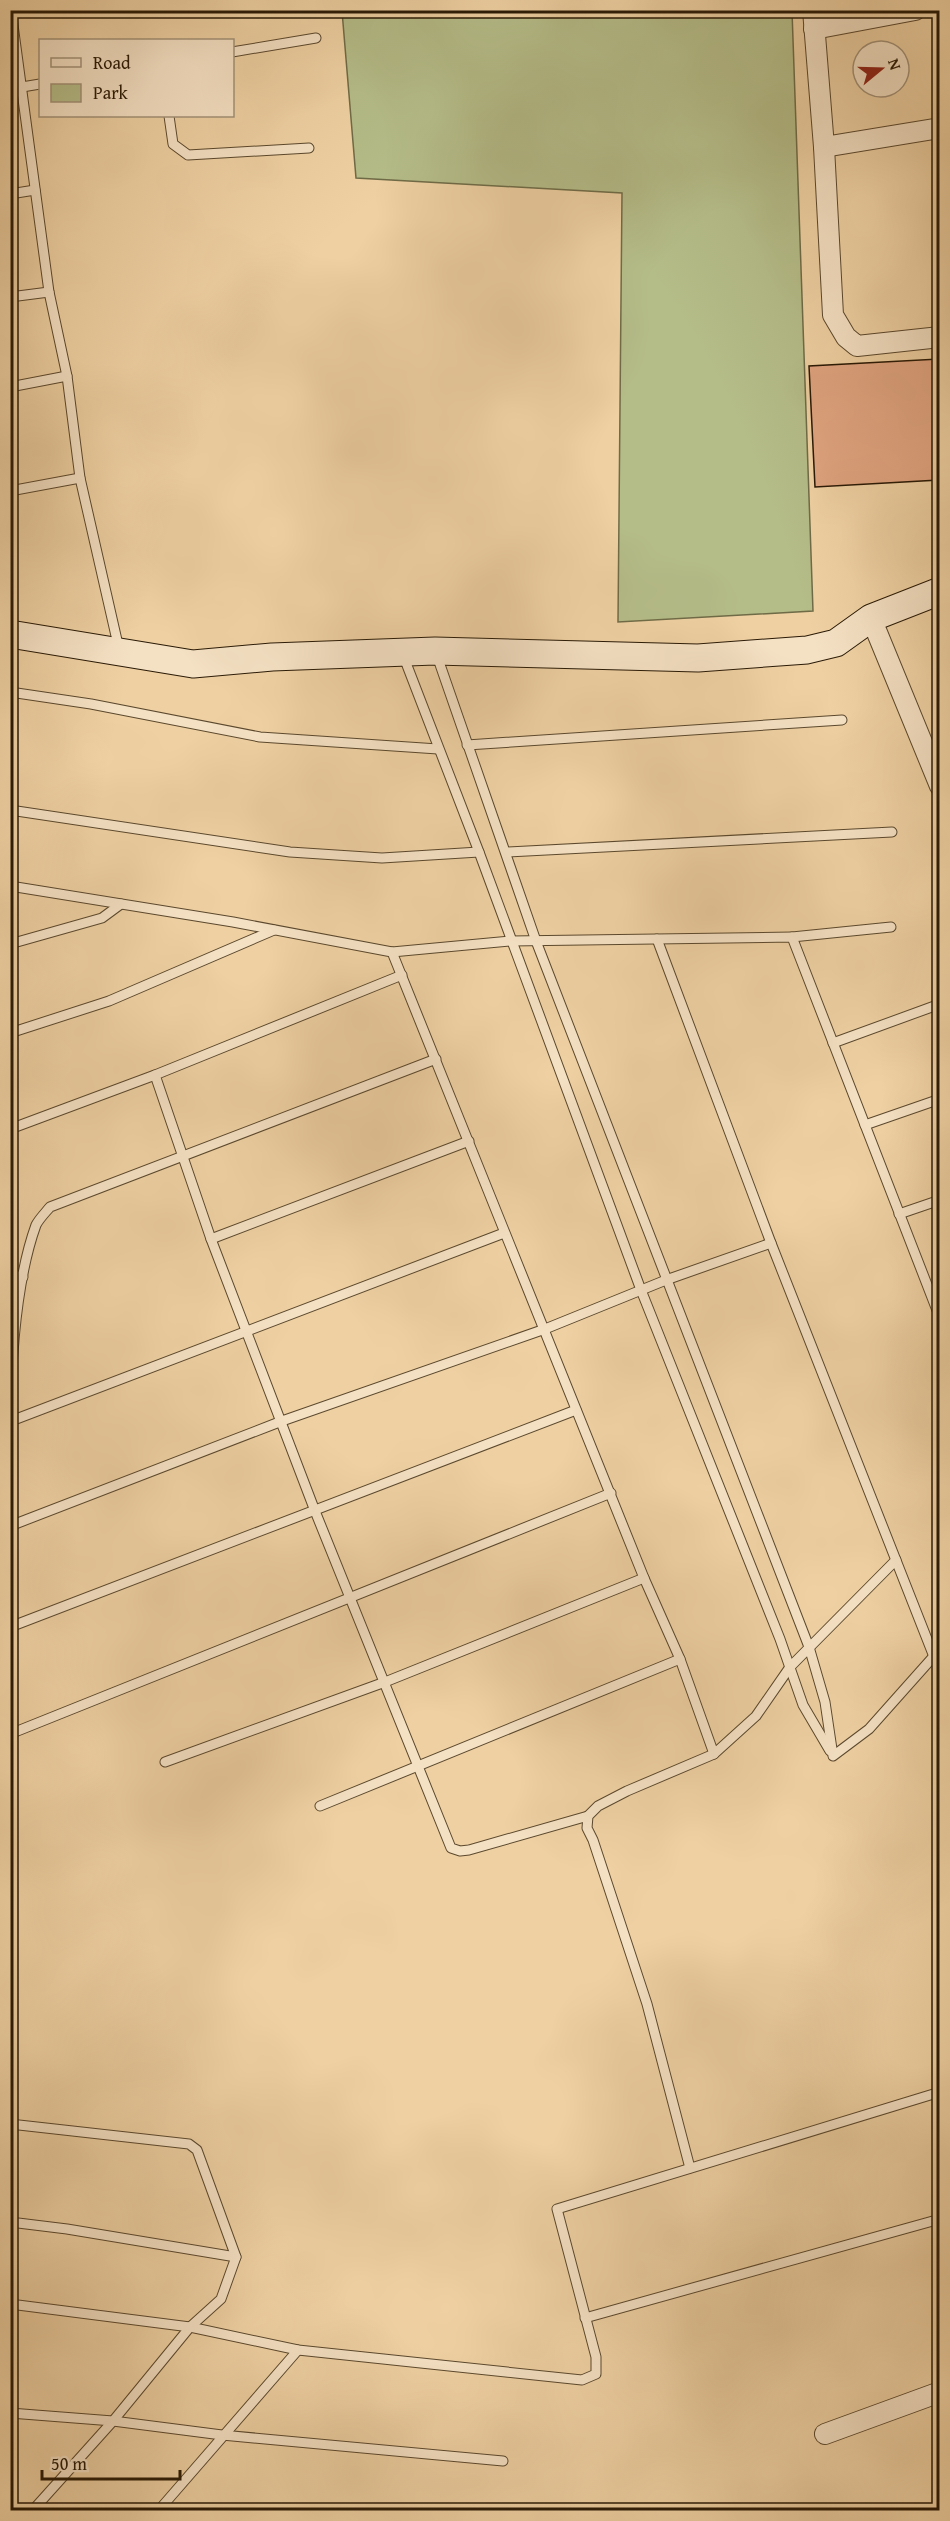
<svg xmlns="http://www.w3.org/2000/svg" width="950" height="2521" viewBox="0 0 950 2521" font-family="'Gentium Book Plus',serif">
<rect width="100%" height="100%" fill="#eed0a2"/>
<filter id="stains"><feTurbulence type="fractalNoise" baseFrequency=".00333" numOctaves="4"/><feColorMatrix values="0 0 0 0 .2 0 0 0 0 .09 0 0 0 0 .02 0 0 0 .5 -.17"/></filter>
<radialGradient id="worn" r=".72"><stop offset=".6" stop-color="#630" stop-opacity="0"/><stop offset="1" stop-color="#630" stop-opacity=".3"/></radialGradient>
<path fill="#b4bc88" stroke="#6f6b47" stroke-width="1.5" d="M342,11H792L813,611L618,622L622,193L356,178Z"/>
<path fill="#dfa480" stroke="#2a1a06" stroke-width="1.5" d="M939,359V480L815,487L809,366Z"/>
<g fill="none" stroke-linecap="round" stroke-linejoin="round">
<g stroke="#5b482d" stroke-width="11">
<g id="lane">
<path d="M11,10L49,292L67,376L80,478L119,649"/>
<path d="M232,52L316,38"/>
<path d="M10,89L40,84"/>
<path d="M169,116L173,144L188,155L309,148"/>
<path d="M10,194L35,190"/>
<path d="M10,297L49,292"/>
<path d="M10,387L67,376"/>
<path d="M10,491L80,478"/>
<path d="M436,653L536,941L809,1647L825,1702L833,1756L869,1729L934,1656"/>
<path d="M403,655L479,852L641,1290L780,1639L803,1705L830,1751"/>
<path d="M10,692L91,704L260,737L438,749"/>
<path d="M467,745L842,720"/>
<path d="M10,810L290,852L382,858L479,852"/>
<path d="M506,852L892,832"/>
<path d="M10,886L233,922L392,952L644,1578L680,1659L714,1754"/>
<path d="M792,937L891,927"/>
<path d="M657,939L771,1243L940,1672"/>
<path d="M10,944L102,918L121,904"/>
<path d="M392,952L511,941L792,937L940,1318"/>
<path d="M402,975L155,1075L211,1239L315,1511L451,1848L460,1851L469,1850L588,1816"/>
<path d="M10,1033L109,1001L274,930"/>
<path d="M833,1043L940,1004"/>
<path d="M865,1125L940,1099"/>
<path d="M10,1129L155,1075"/>
<path d="M899,1214L940,1200"/>
<path d="M211,1239L469,1141"/>
<path d="M10,1275L23,1277"/>
<path d="M10,1421C11,1363 16,1280 36,1225C39,1219 45,1213 50,1207L436,1059"/>
<path d="M11,1421L504,1233"/>
<path d="M10,1526L282,1421L545,1329L666,1280L771,1243"/>
<path d="M10,1627L576,1410"/>
<path d="M10,1734L611,1493"/>
<path d="M165,1762L385,1682L644,1578"/>
<path d="M320,1806L680,1659"/>
<path d="M10,2124L189,2144L197,2150L236,2257L221,2299L190,2327L113,2421L33,2510"/>
<path d="M690,2168L647,2004L593,1840L587,1828L588,1816L598,1806L627,1791L714,1754L756,1716L790,1667L896,1560"/>
<path d="M10,2222L67,2229L236,2257"/>
<path d="M10,2304L190,2327L298,2350L582,2380L596,2374V2357L557,2209L940,2092"/>
<path d="M585,2318L940,2219"/>
<path d="M10,2413L113,2421L222,2435L503,2461"/>
<path d="M159,2510L298,2350"/>
</g>
</g>
<g stroke="#5b482d" stroke-width="22">
<g id="street">
<path d="M813,10L824,147L833,315L846,337L857,346L940,337"/>
<path d="M814,29L915,10"/>
<path d="M824,147L940,128"/>
<path d="M871,618L940,786"/>
<path d="M825,2434L940,2392"/>
</g>
</g>
<g stroke="#2a1a06" stroke-width="29">
<path id="secondary" d="M10,634L193,664L272,657L435,651L698,658L807,650L836,643L871,618L940,591"/>
</g>
<use href="#lane" stroke="#f4e0c3" stroke-width="9"/>
<use href="#street" stroke="#f4e0c3" stroke-width="20"/>
<use href="#secondary" stroke="#f4e0c3" stroke-width="27"/>
</g>
<rect width="950" height="2521" fill="none" stroke="#eed0a2" stroke-width="36"/>
<rect x="12" y="12" width="926" height="2497" fill="none" stroke="#2a1a06" stroke-width="3"/>
<rect x="18" y="18" width="914" height="2485" fill="none" stroke="#2a1a06" stroke-width="1.5"/>
<rect x="39" y="39" width="195" height="78" fill="#f4e0c3" stroke="#a39177" stroke-width="1.5"/>
<rect x="51" y="58" width="30" height="9" fill="#f4e0c3" stroke="#a39177" stroke-width="1.5"/>
<text x="93" y="69" font-size="18" fill="#2a1a06">Road</text>
<rect x="51" y="84" width="30" height="18" fill="#b4bc88" stroke="#a39177" stroke-width="1.5"/>
<text x="93" y="99" font-size="18" fill="#2a1a06">Park</text>
<g transform="translate(881 69) rotate(71)"><circle r="28" fill="#f4e0c3" stroke="#a39177" stroke-width="1.5"/>
<path d="M0-4.5L10 22L0 15L-10 22Z" fill="#8f2418"/>
<text y="-9" font-size="16" font-weight="bold" text-anchor="middle" fill="#2a1a06">N</text>
</g>
<path d="M42 2470v9h138v-9" fill="none" stroke="#2a1a06" stroke-width="3"/>
<text x="51" y="2470" font-size="18" fill="#2a1a06" stroke="#f4e0c3" stroke-width="4.5" paint-order="stroke">50 m</text>
<rect width="100%" height="100%" filter="url(#stains)"/>
<rect width="100%" height="100%" fill="url(#worn)"/>
</svg>
